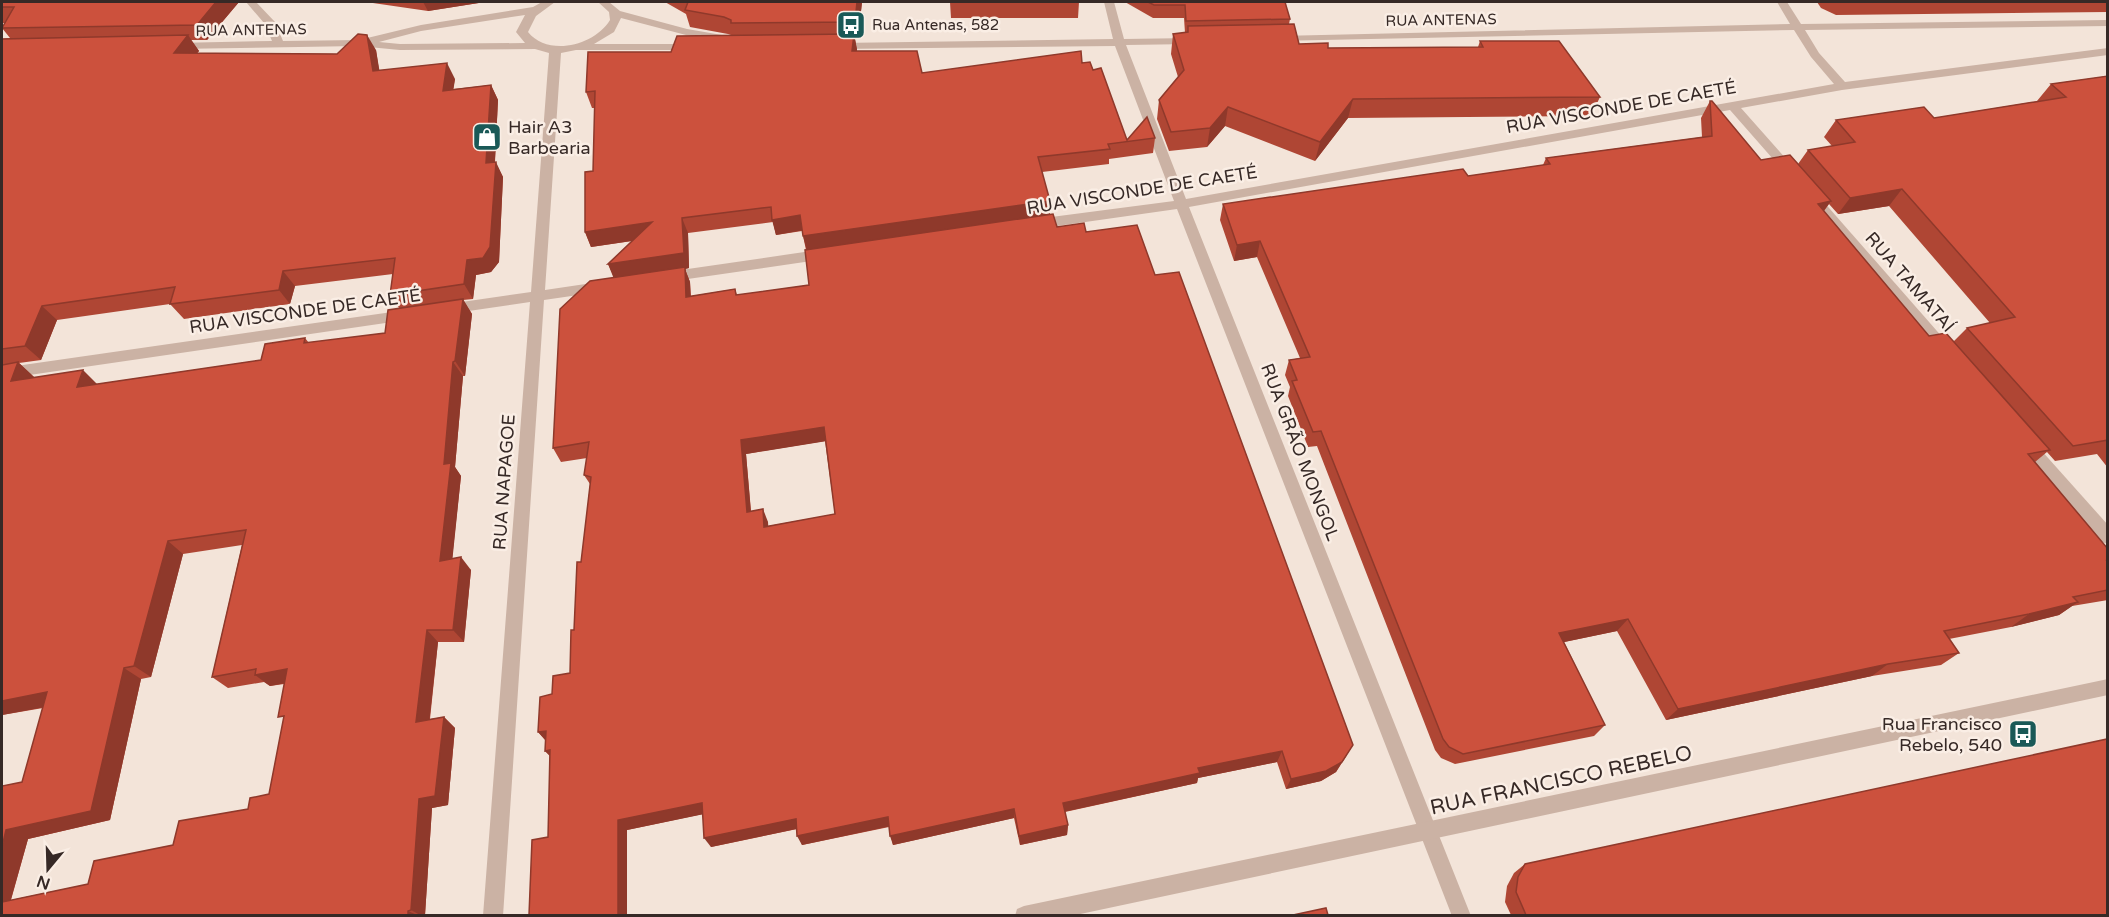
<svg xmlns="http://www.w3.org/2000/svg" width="2109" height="917" viewBox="0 0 2109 917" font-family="'Varela Round',sans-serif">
<rect width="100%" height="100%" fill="#f3e4d9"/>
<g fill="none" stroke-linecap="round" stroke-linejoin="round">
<g fill="#cbb2a4" fill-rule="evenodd">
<path d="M246,2H256L275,22L283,41L359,40L421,25L533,7L542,2H555L536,16L528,32C548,57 594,46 610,20L609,12L598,2H609L620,11L687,29L722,35L728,38L722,41L686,35L621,18L614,32L594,44H691L697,47L691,50H576L561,53L545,290L599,282L606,287L599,292L544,300L503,916H483L530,302L448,314L441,309L448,304L531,292L549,53L535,49L400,50L358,46L175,49L169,46L175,43L272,41L264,23ZM525,15L516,32L525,43L400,44L379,42L421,31Z"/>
<path d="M1104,2H1114L1124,39L1192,38L1198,41L1192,44L1126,45L1186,199L1834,84L1811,57L1794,30L1275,41L1273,39L1279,36L1790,24L1777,2H1787L1801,24L2108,20V26L1805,30L1819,53L1845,82L2108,48V55L1842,90L1741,108L1795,169L1797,172L1795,175H1787L1730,110L1189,207L1471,916H1452L1177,209L1036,229L1030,224L1036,219L1174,201L1115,46L838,49L832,46L838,43L1113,39Z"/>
<path d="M1811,191L1815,192L1951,347L1953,351L1951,355H1941L1807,198L1805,195L1807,192Z"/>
<path d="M825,249L832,254L825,259L667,282L660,277L667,272Z"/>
<path d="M406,310L413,315L406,320L2,379V368Z"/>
<path d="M2027,438L2032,440L2108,525V544L2102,542L2022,448L2020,444L2022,440Z"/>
</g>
<path fill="#cbb2a4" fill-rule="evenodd" d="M2108,679V695L1071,916H1015L1017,909L1024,906Z"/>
</g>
<g fill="#af4634" fill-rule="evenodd">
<path d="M2,2H239L207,40H191L199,51L197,53L337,54L376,50L379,70L455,79L453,89L491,85L498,100L495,162L503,177L499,262L491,272L476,275L473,299L463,300L472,314L465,376H463L455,467L461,476L452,559L471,570L464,642H438L430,719L444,717L455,728L448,805L432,808L425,915H2L22,782L43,708L2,715V39L10,38L2,28L5,23H2ZM393,274L390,295L399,308L385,333L309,343L305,338L261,360L97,384L34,377L19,363L41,360L57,320L170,304L184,319L290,304L295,286ZM242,545L212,677L228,688L264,682L270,686L284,684L283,721L269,794L248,809L173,845L88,884L11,900L28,839L110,820L141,679L151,677L183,554Z"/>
<path d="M366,2H485L428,11Z"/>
<path d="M665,2H862L858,39H855L857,51L922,73L1082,63L1093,70L1127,140L1155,138L1153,153L1109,159V164L1042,172L1050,214L1057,227L1086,232L1155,275L1347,755L1336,772L1321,781L1286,789L1277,762L1198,778L1197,783L1065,812L1068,825L1067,835L1020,845L1014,818L893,845L889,827L802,845L797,829L711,847L703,814L627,830L548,837L550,756L545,751L546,741L538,732L552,694L570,673L590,484L584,475L587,458L561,462L553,448L614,277L608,264L632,241L591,247L585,232L593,171L595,108H592L586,92L671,52L731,35L728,34L690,27L686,14ZM773,222L776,235L802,231L806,250L809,285L737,295L735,289L691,296L690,282L685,269L689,268L688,233ZM825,441L835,514L768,526V522L751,511L746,454Z"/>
<path d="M950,2H1079L1078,18H951Z"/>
<path d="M1125,2H1285L1290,19L1289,24L1299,44L1328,48L1478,47L1480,41L1600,97L1591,116L1348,118L1315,161L1225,126L1207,147L1169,151L1157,119L1159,100L1178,77L1171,54L1173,34L1185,33L1184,18H1153Z"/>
<path d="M1817,2H2108V12L1836,15L1821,8Z"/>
<path d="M2108,76V468L2097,454L2055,461L2047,452L2035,462L2108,549V600L2072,606L2059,615L2011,627L1949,639L1959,653L1941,665L1872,676L1666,720L1617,631L1564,642L1605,725L1594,736L1455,764L1441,758L1435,750L1317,446L1308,447L1288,396L1290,387L1285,375L1289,360L1300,358L1257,257L1234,261L1220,220L1223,204L1468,176L1543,165L1546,158L1702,137L1701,118L1710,101L1761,160L1798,164L1808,150L1832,146L1824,137L1836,120L1934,118L2038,101H2037L2051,84ZM1829,204L1838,214L1889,206L1990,323L1967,328L1954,341L1929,336L1824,211Z"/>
<path d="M1525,864L2108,915H1511L1505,902L1507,886L1514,873Z"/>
</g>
<g fill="#8f392b">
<path d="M216,2H239L207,40L197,25Z"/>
<path d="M423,2H485L428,11Z"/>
<path d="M857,2H862L858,39L855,22Z"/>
<path d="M854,34L857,49L855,67L852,51Z"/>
<path d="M188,35L199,51L185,68L174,53Z"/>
<path d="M367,35L376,50L382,86L373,71Z"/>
<path d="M447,63L455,79L451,106L443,91Z"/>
<path d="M491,85L498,100L494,178L486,163Z"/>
<path d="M1353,99L1348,118L1315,161L1320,142Z"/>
<path d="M1228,107L1225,126L1207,147L1210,128Z"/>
<path d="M496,162L503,177L499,262L491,272L476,275L473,299L464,284L467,260Z"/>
<path d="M1902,189L1889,206L1838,214L1850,198Z"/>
<path d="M1050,201V216L807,251L803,236Z"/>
<path d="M1831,201L1819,217L1818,204Z"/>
<path d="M800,215L804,230L776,235L772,220Z"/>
<path d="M682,218L688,233L689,268L685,269L690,282L691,311L614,279L608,264Z"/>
<path d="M652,222L658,237L591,247L585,232Z"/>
<path d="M1260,241L1257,257L1234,261L1237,245Z"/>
<path d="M283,271L295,286L290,304L279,290Z"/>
<path d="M463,299L472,314L465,376L455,361Z"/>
<path d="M42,306L57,320L41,360L25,346Z"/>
<path d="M18,362L34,377L27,395L11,381Z"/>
<path d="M453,362L463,376L455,467L461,476L451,573L440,561L444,464Z"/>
<path d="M83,370L98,385L77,387Z"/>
<path d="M824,427L827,441L746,454L752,525L747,512L741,440Z"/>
<path d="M763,509L768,522L769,540L764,527Z"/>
<path d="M168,541L183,554L151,677L134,666Z"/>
<path d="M461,557L471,570L464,642L453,630Z"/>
<path d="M2078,602L2059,615L2011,627L2029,614Z"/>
<path d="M1628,619L1617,631L1550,645L1559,633Z"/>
<path d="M427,630L438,642L428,733L416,722Z"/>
<path d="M1888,664L1872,676L1666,720L1678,709Z"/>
<path d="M124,668L141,679L110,820L28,839L7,913L2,911V847L6,830Z"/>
<path d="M287,669L302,680L270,686L255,675Z"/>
<path d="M47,692L66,703L2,715V701Z"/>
<path d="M444,717L455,728L448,805L432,808L425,915H420L411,910L419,799Z"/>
<path d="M546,731L548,743L538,732Z"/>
<path d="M1353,745L1336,772L1321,781L1286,789L1291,779Z"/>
<path d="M550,750L555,761L545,751Z"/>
<path d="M1282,751L1277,762L1198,778L1197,783L1063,812V803L1198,768Z"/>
<path d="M702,803L709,813L627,830V915H618V820Z"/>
<path d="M1014,809V818L893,845L890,836Z"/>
<path d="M888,817L891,826L802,845L797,836Z"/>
<path d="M796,819L801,828L711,847L704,838Z"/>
<path d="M1068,825L1067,835L1020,845L1019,836Z"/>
<path d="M408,911L417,915H408Z"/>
</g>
<g fill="#cc513d" stroke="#8f392b" stroke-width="1.5" fill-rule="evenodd">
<path d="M2,2H216L197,25L2,28L14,7H2Z"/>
<path d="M688,2H857L855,22L731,23V20L724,17L685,10Z"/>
<path d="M1148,2H1285L1290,19L1186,21L1185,5H1154Z"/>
<path d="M1294,24L1299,44L1328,43V48L1483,47L1480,41H1559L1600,97L1353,99L1320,142L1228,107L1210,128L1171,132L1159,100L1184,70L1173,34L1188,32V26Z"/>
<path d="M358,34L367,35L373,71L447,63L443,91L491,85L486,163L496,162L490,247L483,258L467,260L464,284L390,295L395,258L283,271L279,290L170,304L175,287L42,306L25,346L2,349V39L188,35L174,53L337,54Z"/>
<path d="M854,34L852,51H917L922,73L1081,51L1082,63L1090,62L1093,70L1101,68L1127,140L1147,117L1155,138L1108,144L1110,149L1038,157L1050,201L803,236L800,215L772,220L771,207L682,218L684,253L608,264L652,222L585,232V172L593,171L595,91L586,92L588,52H671L677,36Z"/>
<path d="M2108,76V440L2073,446L1967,328L2015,317L1902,189L1850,198L1808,150L1855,142L1836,120L1924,107L1934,118L2066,97L2051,84Z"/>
<path d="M1710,101H1712L1761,160L1790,155L1831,201L1818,204L1929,336L1946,333L2050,450L2028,454L2108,549V560H2106L2108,561V590L2073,597L2078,602L2029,614L1944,631L1959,653L1888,664L1678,709L1628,619L1559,633L1605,725L1463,754L1449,747L1443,739L1321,431L1313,432L1292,381L1297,380L1289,360L1310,357L1260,241L1237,245L1223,204L1463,169L1468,176L1550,164L1546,158L1712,136Z"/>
<path d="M1053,214L1057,227L1084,223L1086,232L1137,225L1155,275L1179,272L1353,745L1342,762L1326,771L1291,779L1282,751L1198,768L1200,773L1063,803L1068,825L1019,836L1014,809L890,836L888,817L797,836L796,819L704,838L702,803L618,820V915H529L532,840L548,837L550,750L545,751L546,731L538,732L540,697L552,694L553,676L570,673L571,630H574L577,562H581L591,477L584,475L589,442L553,448L560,309L590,281L685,267L686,297L735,289L736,295L809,285L805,250ZM824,427L835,514L764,527L763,509L747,512L741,440Z"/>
<path d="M463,299L455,361L453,362L444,464L451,463L440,561L461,557L453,630H427L416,722L444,717L435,796L419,799L411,910L408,911V915H2V902L88,884L94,861L173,845L179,821L248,809L250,798L269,794L284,716L278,717L287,669L255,675L256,669L212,677L246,530L168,541L134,666L124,668L91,811L6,830L2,847V786L22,782L47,692L2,701V365L18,362L11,381L83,370L77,387L261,360L265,344L305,338L304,343L385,333L388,310Z"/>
<path d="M2107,739L2108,915H1526L1516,892L1518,877L1525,864Z"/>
<path d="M1326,908L1328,915H1293Z"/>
</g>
<defs>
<g id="bus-square" transform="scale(1.5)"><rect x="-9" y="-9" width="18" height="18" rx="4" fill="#1a5957" stroke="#faeee5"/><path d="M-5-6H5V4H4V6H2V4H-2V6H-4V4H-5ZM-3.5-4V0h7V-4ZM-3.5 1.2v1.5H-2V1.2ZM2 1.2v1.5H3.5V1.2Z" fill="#fff"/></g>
<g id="shop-square" transform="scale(1.5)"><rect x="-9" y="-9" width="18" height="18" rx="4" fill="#1a5957" stroke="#faeee5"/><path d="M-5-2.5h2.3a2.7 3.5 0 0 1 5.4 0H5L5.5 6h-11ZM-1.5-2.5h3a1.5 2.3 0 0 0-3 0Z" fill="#fff"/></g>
</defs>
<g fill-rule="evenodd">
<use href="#bus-square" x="851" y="25"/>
<use href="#shop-square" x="487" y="137"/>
<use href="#bus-square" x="2023" y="734"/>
</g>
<g text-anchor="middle" stroke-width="5" stroke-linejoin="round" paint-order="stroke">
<g font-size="15" fill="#362926" stroke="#faeee5">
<text transform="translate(1441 20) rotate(-1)" y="5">RUA ANTENAS</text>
<text transform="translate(251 30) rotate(-1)" y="5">RUA ANTENAS</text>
</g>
<g font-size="15" fill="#362926" stroke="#faeee5" text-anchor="start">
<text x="872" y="30">Rua Antenas, 582</text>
</g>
<g font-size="18" fill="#362926" stroke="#faeee5">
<text transform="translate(1621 107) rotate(-10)" y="6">RUA VISCONDE DE CAETÉ</text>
<text transform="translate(1142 190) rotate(-9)" y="6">RUA VISCONDE DE CAETÉ</text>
<text transform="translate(1910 282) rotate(49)" y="6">RUA TAMATAÍ</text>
<text transform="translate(305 311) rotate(-8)" y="6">RUA VISCONDE DE CAETÉ</text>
<text transform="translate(1300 452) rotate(69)" y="6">RUA GRÃO MONGOL</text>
<text transform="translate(504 482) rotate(-86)" y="6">RUA NAPAGOE</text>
</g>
<g font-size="18" fill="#362926" stroke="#faeee5" text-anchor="start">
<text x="508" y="133">Hair A3<tspan x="508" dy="21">Barbearia</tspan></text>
<text x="2002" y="730" text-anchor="end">Rua Francisco<tspan x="2002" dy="21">Rebelo, 540</tspan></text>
</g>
<g font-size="21" fill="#362926" stroke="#faeee5">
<text transform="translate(1561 780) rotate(-12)" y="7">RUA FRANCISCO REBELO</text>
</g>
</g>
<rect width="2109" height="917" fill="none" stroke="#362926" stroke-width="6"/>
<g transform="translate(48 869) rotate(199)" stroke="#faeee5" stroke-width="4.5" paint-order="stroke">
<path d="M0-4.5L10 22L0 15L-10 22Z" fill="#362926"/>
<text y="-9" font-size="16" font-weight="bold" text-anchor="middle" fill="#362926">N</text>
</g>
</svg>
